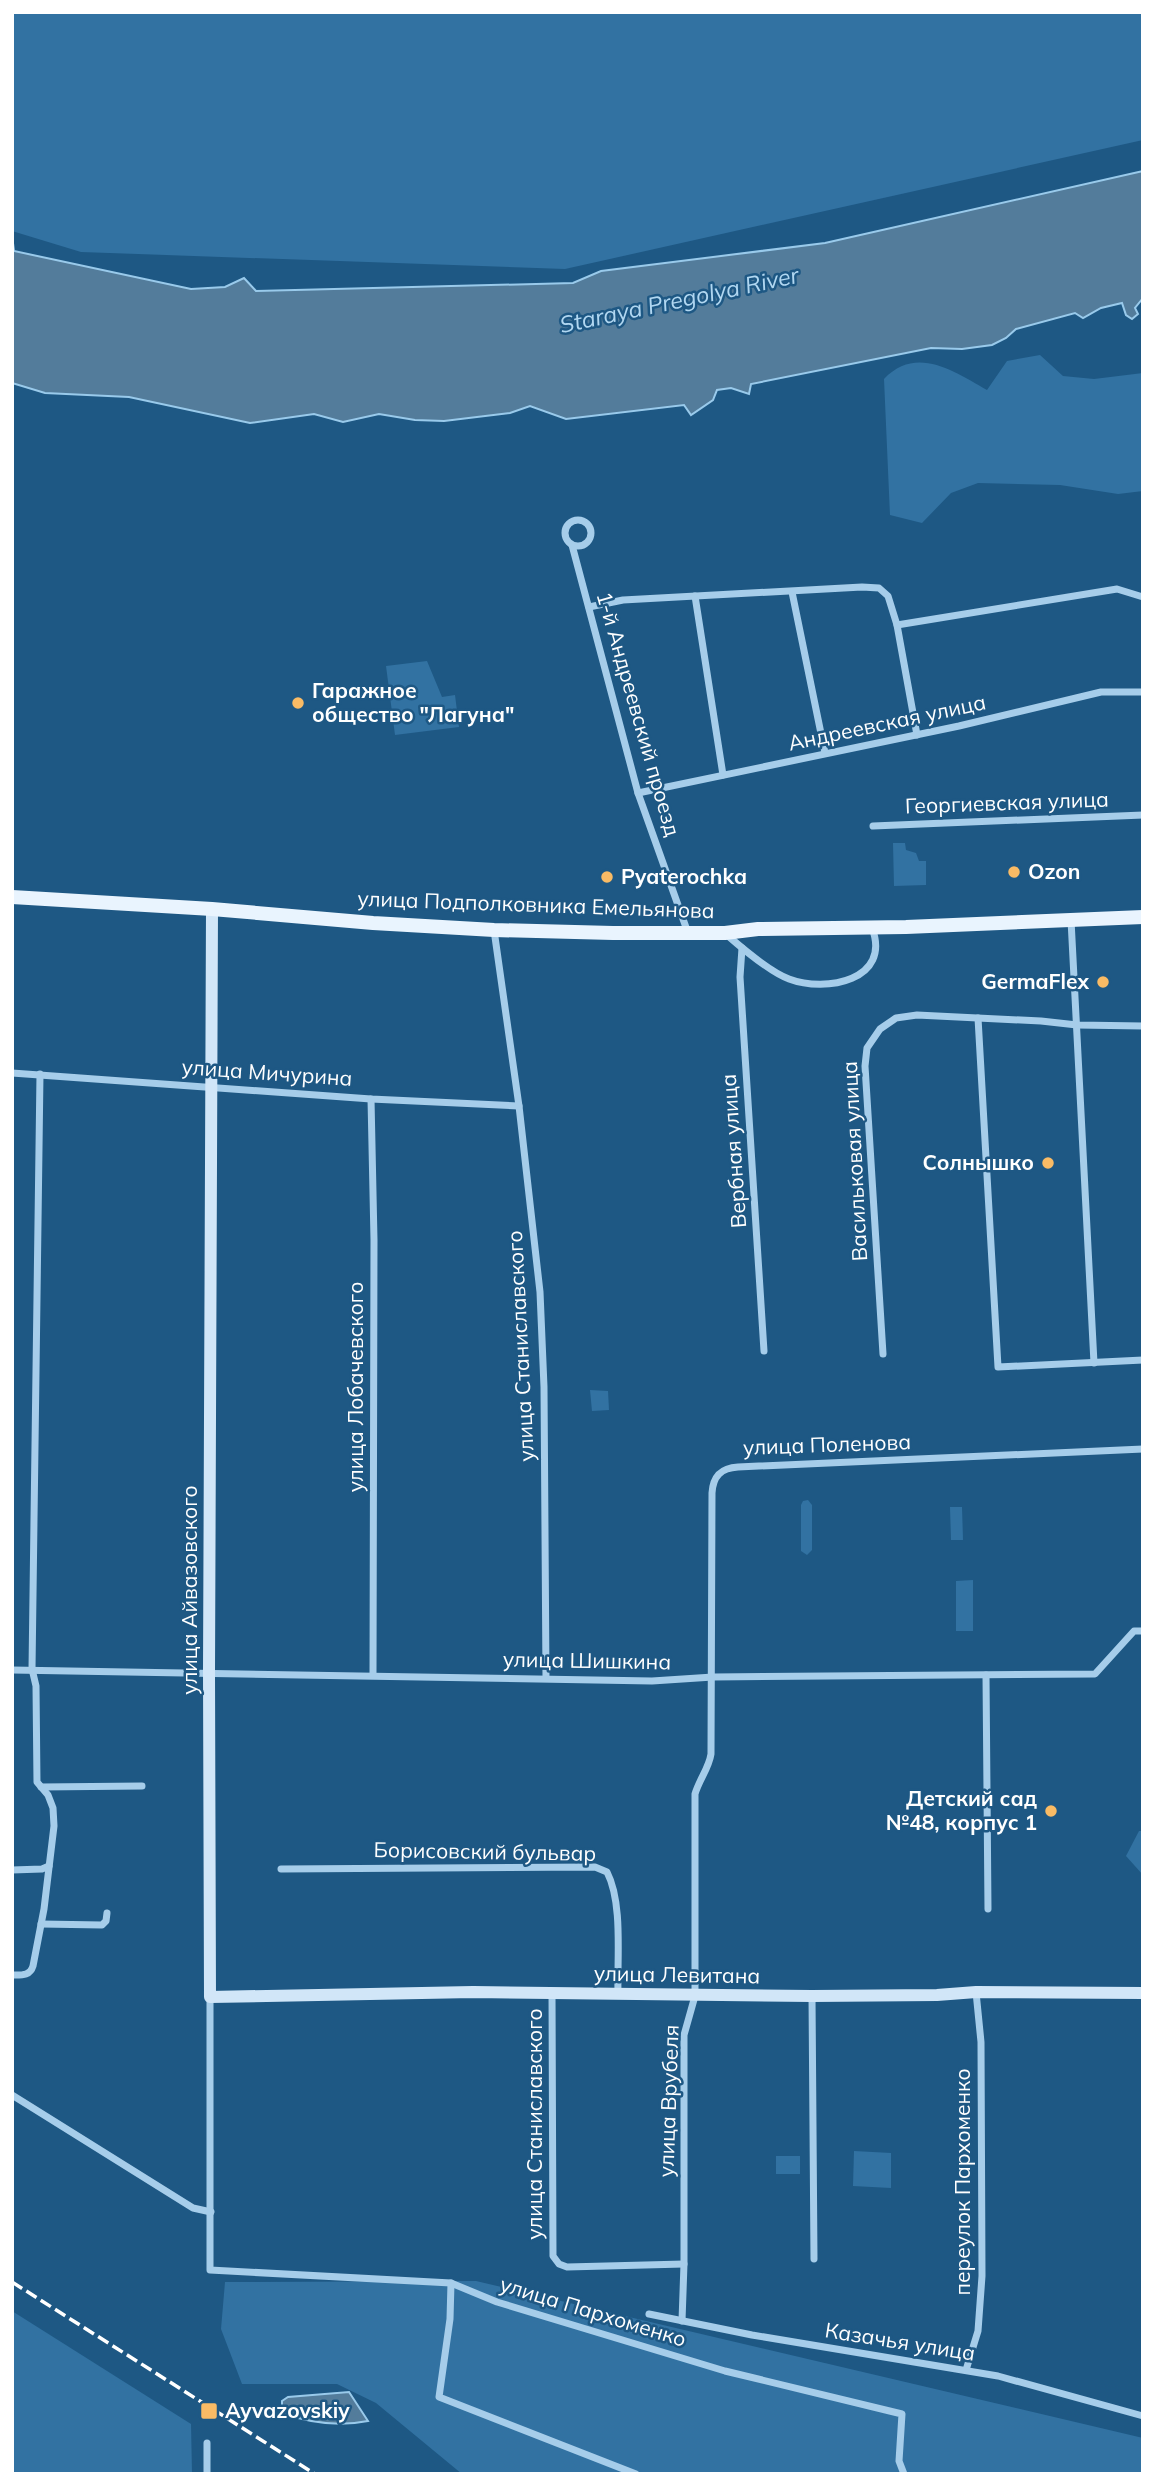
<svg xmlns="http://www.w3.org/2000/svg" width="1155" height="2486" viewBox="0 0 1155 2486" font-family="Mulish,sans-serif">
<rect width="100%" height="100%" fill="#1e5884"/>
<g fill="#3272a2">
<path d="M12,12H1143V140L565,269L81,252L12,231Z"/>
<path d="M1040,355L1063,376L1094,379L1143,373V491L1118,494L1060,485L978,483L951,493L922,523L890,515L884,379C916,345 954,371 987,390L1007,361Z"/>
<path d="M427,661L442,697L455,695L459,727L395,735L386,666Z"/>
<path d="M893,843H905L906,850L916,853L919,861H926V885L894,886Z"/>
<path d="M590,1390L608,1391L609,1410L592,1411Z"/>
<path d="M808,1500L812,1505V1550L807,1555L801,1551V1505L803,1501Z"/>
<path d="M950,1507H962L963,1540H951Z"/>
<path d="M973,1580V1631H956V1581Z"/>
<path d="M1139,1831H1143V1875L1126,1856Z"/>
<path d="M854,2151L891,2153V2188L853,2186Z"/>
<rect x="776" y="2156" width="24" height="18"/>
<path d="M476,2281L1143,2438V2474H462L376,2403L337,2384H242L221,2329L225,2282Z"/>
<path d="M12,2311L191,2424L192,2474H12Z"/>
</g>
<g fill="#537c9b" stroke="#99caeb" stroke-width="2">
<path d="M1143,171V298L1135,308L1138,314L1132,319L1126,315L1122,303L1101,308L1083,318L1075,313L1016,329L1006,338L992,345L962,349L931,348L751,384L749,394L731,388L717,390L713,400L691,415L684,405L566,419L530,406L510,413L444,421L415,420L379,414L343,422L314,414L250,423L129,397L45,393L12,383V235L14,251L191,289L225,287L244,278L256,291L573,283L601,271L825,243Z"/>
<path d="M349,2392L368,2421C338,2427 310,2423 282,2413V2401L288,2397Z"/>
</g>
<g fill="none" stroke-linecap="round" stroke-linejoin="round">
<g stroke="#a6cdea" stroke-width="7">
<circle cx="578" cy="533" r="13"/>
<path d="M572,545L638,793L688,933"/>
<path d="M792,592L825,753"/>
<path d="M695,596L723,775"/>
<path d="M589,607L623,600L862,587L879,588L888,596L897,625L917,735"/>
<path d="M897,625L1117,589L1143,597"/>
<path d="M638,793L959,726L1101,692H1143"/>
<path d="M873,826L1143,815"/>
<path d="M1071,920L1094,1363"/>
<path d="M494,930L519,1106L540,1292L544,1387L546,1678"/>
<path d="M727,935C743,949 770,972 789,979C826,993 892,980 872,928"/>
<path d="M742,948L740,977L764,1351"/>
<path d="M978,1018L998,1367L1143,1360"/>
<path d="M12,1073L371,1099L519,1106"/>
<path d="M371,1099L374,1240L373,1674"/>
<path d="M883,1354L865,1066L867,1048L880,1029L896,1018L917,1015L1041,1021L1077,1025L1143,1026"/>
<path d="M12,1670L652,1681L713,1677L1095,1674L1134,1631H1143"/>
<path d="M986,1675L988,1909"/>
<path d="M41,1787L142,1786"/>
<path d="M281,1869L595,1867L607,1872C623,1903 617,1958 618,1993"/>
<path d="M12,1870L42,1869L49,1866"/>
<path d="M41,1924L102,1925L106,1921L107,1913"/>
<path d="M12,1975C22,1975 30,1976 33,1966L44,1909L54,1826L53,1808L48,1795L37,1782L36,1686L32,1669L40,1074"/>
<path d="M552,1992L553,2256L559,2264L567,2267L684,2264"/>
<path d="M812,1996L814,2259"/>
<path d="M210,1997V2270L451,2283L497,2302L725,2371L902,2414L899,2461L904,2474"/>
<path d="M12,2095L193,2208L211,2212"/>
<path d="M451,2283L450,2319L439,2397L636,2474"/>
<path d="M649,2314L752,2335L998,2376L1143,2416"/>
<path d="M682,2321L684,2264V2035L695,1996V1794C699,1780 709,1768 711,1754L712,1493C713,1476 721,1468 738,1467L1143,1449"/>
<path d="M966,2370L978,2331L982,2276L981,2042L976,1992"/>
<path d="M207,2474V2443"/>
</g>
<path stroke="#d1e6f8" stroke-width="12" d="M212,909L209,1673L210,1997L473,1992L812,1996L937,1995L976,1992L1143,1993"/>
<path stroke="#e9f4fe" stroke-width="14" d="M12,897L212,909L373,923L494,930L613,933H725L758,929L906,927L1143,917"/>
<path stroke="#fff" stroke-width="3.5" stroke-dasharray="12 5" stroke-linecap="butt" d="M12,2282L315,2474"/>
</g>
<g fill="#f9bb65" stroke="#1e5884" stroke-width="2.5">
<circle cx="298" cy="703" r="7"/>
<circle cx="1014" cy="872" r="7"/>
<circle cx="607" cy="877" r="7"/>
<circle cx="1103" cy="982" r="7"/>
<circle cx="1048" cy="1163" r="7"/>
<circle cx="1051" cy="1811" r="7"/>
<rect x="200" y="2402" width="18" height="18" rx="3.5"/>
</g>
<g text-anchor="middle" stroke-width="5" stroke-linejoin="round" paint-order="stroke">
<g font-size="21" font-weight="bold" fill="#fff" stroke="#1e5884" text-anchor="start">
<text x="312" y="698">Гаражное<tspan x="312" dy="24">общество "Лагуна"</tspan></text>
<text x="1028" y="879">Ozon</text>
<text x="621" y="884">Pyaterochka</text>
<text x="1089" y="989" text-anchor="end">GermaFlex</text>
<text x="1034" y="1170" text-anchor="end">Солнышко</text>
<text x="1037" y="1806" text-anchor="end">Детский сад<tspan x="1037" dy="24">№48, корпус 1</tspan></text>
<text x="225" y="2418">Ayvazovskiy</text>
</g>
<g font-size="21" fill="#fff" stroke="#1e5884">
<text transform="translate(638 714) rotate(74)" y="7">1-й Андреевский проезд</text>
<text transform="translate(887 723) rotate(-12)" y="7">Андреевская улица</text>
<text transform="translate(1007 803) rotate(-2)" y="7">Георгиевская улица</text>
<text transform="translate(536 905) rotate(2)" y="7">улица Подполковника Емельянова</text>
<text transform="translate(267 1073) rotate(4)" y="7">улица Мичурина</text>
<text transform="translate(734 1151) rotate(-94)" y="7">Вербная улица</text>
<text transform="translate(855 1161) rotate(-93)" y="7">Васильковая улица</text>
<text transform="translate(521 1346) rotate(-93)" y="7">улица Станиславского</text>
<text transform="translate(356 1387) rotate(-90)" y="7">улица Лобачевского</text>
<text transform="translate(827 1445) rotate(-2)" y="7">улица Поленова</text>
<text transform="translate(190 1590) rotate(-90)" y="7">улица Айвазовского</text>
<text transform="translate(587 1661) rotate(1)" y="7">улица Шишкина</text>
<text transform="translate(485 1852) rotate(1)" y="7">Борисовский бульвар</text>
<text transform="translate(677 1975) rotate(1)" y="7">улица Левитана</text>
<text transform="translate(669 2101) rotate(-88)" y="7">улица Врубеля</text>
<text transform="translate(535 2124) rotate(-90)" y="7">улица Станиславского</text>
<text transform="translate(963 2182) rotate(-90)" y="7">переулок Пархоменко</text>
<text transform="translate(593 2312) rotate(17)" y="7">улица Пархоменко</text>
<text transform="translate(900 2342) rotate(9)" y="7">Казачья улица</text>
</g>
<g font-size="23" font-style="italic" fill="#b1d7f1" stroke="#1e5884">
<text transform="translate(679 300) rotate(-12)" y="8">Staraya Pregolya River</text>
</g>
</g>
<rect width="1155" height="2486" fill="none" stroke="#ffffff" stroke-width="28"/>
</svg>
